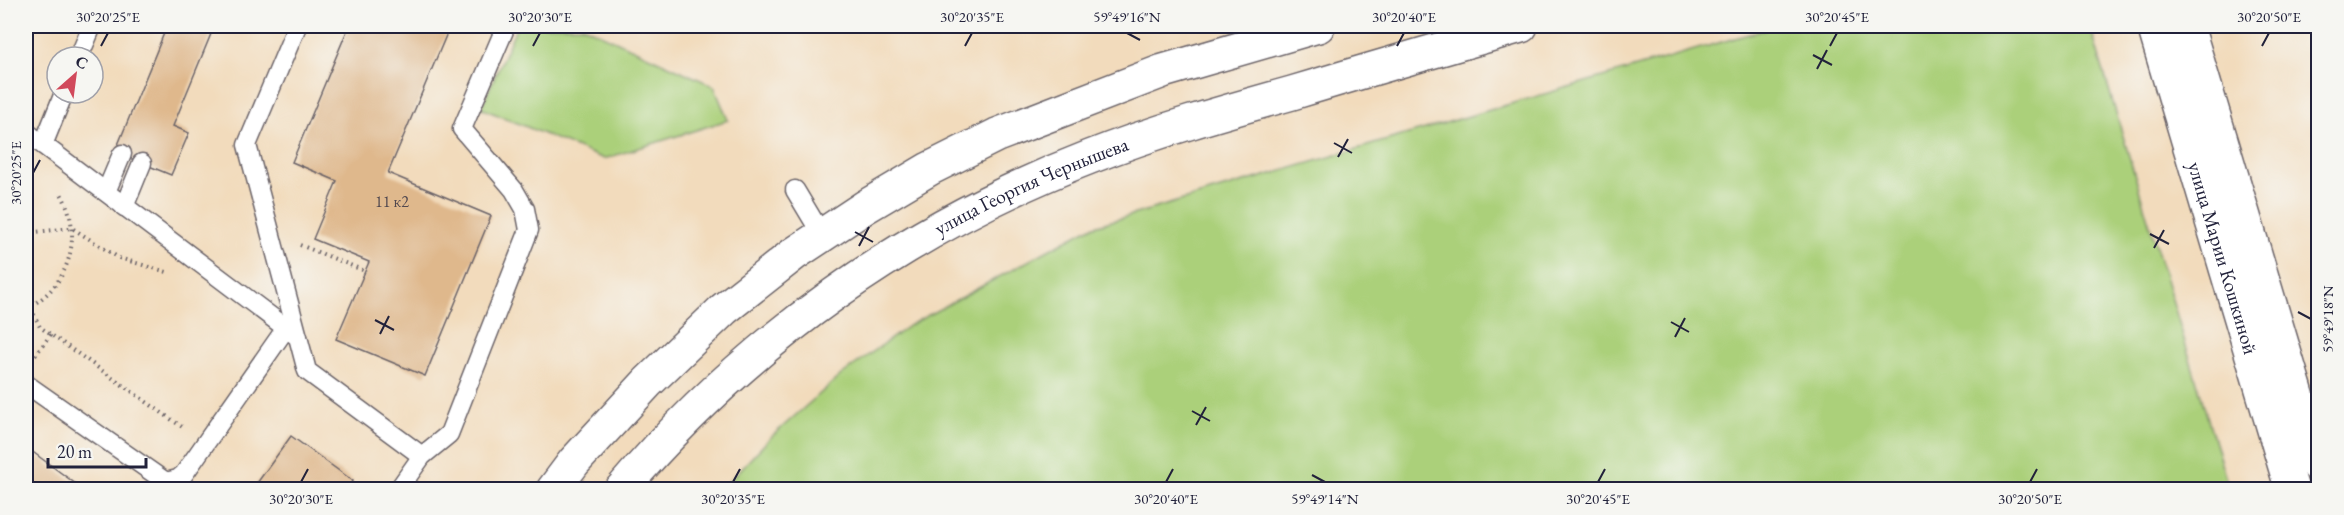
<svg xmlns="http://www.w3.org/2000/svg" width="2344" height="515" viewBox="0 0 2344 515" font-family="'EB Garamond',serif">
<rect width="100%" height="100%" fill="#f6f6f2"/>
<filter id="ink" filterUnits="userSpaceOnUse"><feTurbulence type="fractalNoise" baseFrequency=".0167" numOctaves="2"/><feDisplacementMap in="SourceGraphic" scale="12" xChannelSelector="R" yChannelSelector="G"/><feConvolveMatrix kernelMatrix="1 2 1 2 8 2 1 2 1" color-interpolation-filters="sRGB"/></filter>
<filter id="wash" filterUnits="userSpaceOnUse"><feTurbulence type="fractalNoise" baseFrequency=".008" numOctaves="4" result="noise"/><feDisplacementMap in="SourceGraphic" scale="24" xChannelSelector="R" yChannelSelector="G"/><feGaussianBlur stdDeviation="1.35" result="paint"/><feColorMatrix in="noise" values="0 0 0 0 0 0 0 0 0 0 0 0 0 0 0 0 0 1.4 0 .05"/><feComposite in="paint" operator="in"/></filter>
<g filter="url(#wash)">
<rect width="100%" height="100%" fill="#f2dbbc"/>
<g fill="#abd07a" stroke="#66795a" stroke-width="1.5">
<path d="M517,26H583L714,86L728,120L604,159L481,108Z"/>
<path d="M1776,26H2090L2229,489H722L770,438L841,375L910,325L1091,227Z"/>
</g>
<g id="blocks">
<g fill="#dfb88c">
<path d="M167,26H189L211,34L173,126L189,133L171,175L115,152Z"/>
<path d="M349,26H450L388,173L491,216L425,376L336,339L369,262L313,239L337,181L292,162Z"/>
<path d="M291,436L353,481L347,490H252Z"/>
<path d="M26,447L84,490H26Z"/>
</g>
</g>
</g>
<g filter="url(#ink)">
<use href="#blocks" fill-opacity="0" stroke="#6b6368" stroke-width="1.5"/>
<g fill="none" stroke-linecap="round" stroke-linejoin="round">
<g stroke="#6b6368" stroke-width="21">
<g id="lane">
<path d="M297,26L247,145L298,337"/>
<path d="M79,57L92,26"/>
<path d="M26,132L298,337L307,371L422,456"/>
<path d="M43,145L64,93"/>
<path d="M795,190L822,235"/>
<path d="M106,192L122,154"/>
<path d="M124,207L142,163"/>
<path d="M26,384L166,482L178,479L184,474L286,328"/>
<path d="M398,490L422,456L449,434L529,230L525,209L514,190L462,129L506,26"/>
</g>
</g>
<g stroke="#6b6368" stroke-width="36">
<g id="street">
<path id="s1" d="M2154,26L2292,490"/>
<path d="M2187,26L2318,465"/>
<path d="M553,490L574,462L648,382L724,309L794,254L865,207L929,169L997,135L1163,71L1318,26"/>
<path id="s2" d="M621,490C747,341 908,227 1090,157C1156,131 1224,112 1292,93C1368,70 1444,48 1521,26"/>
</g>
</g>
<g stroke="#6b6368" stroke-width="4" stroke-dasharray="1.5 4.5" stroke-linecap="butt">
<path d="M26,99L35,97"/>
<path d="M26,233L72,228L119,258L167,272"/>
<path d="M300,245L365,271"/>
<path d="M26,298L40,327L185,429"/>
<path d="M26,308C70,288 85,233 60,192"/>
<path d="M32,360L51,334"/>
</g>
<use href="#lane" stroke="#fff" stroke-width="18"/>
<use href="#street" stroke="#fff" stroke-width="33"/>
</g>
</g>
<path fill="none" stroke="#22223b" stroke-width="2" d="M1127,33L1140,40M101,46L108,33M533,46L540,33M965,46L972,33M1397,46L1404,33M1830,46L1837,33M2262,46L2269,33M1813,55L1832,65M1817,69L1827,50M1334,143L1352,153M1338,157L1348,139M33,173L40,160M855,232L873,242M2150,234L2169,244M859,246L869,227M2154,248L2164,230M2298,312L2311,319M375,320L394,330M1671,322L1689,332M380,334L389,316M1675,337L1685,318M1192,411L1210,421M1196,425L1206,407M1312,475L1325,482M301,482L308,469M733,482L740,469M1166,482L1173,469M1598,482L1605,469M2030,482L2037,469"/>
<g text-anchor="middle" stroke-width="4.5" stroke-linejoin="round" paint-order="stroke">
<g font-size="16" fill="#51484f">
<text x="392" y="207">11 к2</text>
</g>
<g font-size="20" fill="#22223b" stroke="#f6f6f2">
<text dy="7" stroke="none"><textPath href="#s2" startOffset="516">улица Георгия Чернышева</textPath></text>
<text dy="7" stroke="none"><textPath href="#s1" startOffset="242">улица Марии Кошкиной</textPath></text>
</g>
</g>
<rect width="2344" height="515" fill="none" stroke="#f6f6f2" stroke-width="66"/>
<g transform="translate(75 75) rotate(28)"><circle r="28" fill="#f6f6f2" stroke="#a1a1a9" stroke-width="1.5"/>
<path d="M0-4.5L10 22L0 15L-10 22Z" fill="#d1495b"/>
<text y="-9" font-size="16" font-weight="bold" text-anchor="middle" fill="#22223b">С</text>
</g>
<path d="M48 458v9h98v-9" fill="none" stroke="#22223b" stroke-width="3"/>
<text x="57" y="458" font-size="18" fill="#22223b" stroke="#f6f6f2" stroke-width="4.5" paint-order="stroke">20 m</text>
<rect x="33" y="33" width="2278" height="449" fill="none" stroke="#22223b" stroke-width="2"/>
<g font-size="15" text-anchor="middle" fill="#22223b">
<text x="108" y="22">30°20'25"E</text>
<text x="540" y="22">30°20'30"E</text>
<text x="972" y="22">30°20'35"E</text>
<text x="1127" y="22">59°49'16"N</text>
<text x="1404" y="22">30°20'40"E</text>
<text x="1837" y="22">30°20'45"E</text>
<text x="2269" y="22">30°20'50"E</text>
<text transform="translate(16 173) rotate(-90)" y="5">30°20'25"E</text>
<text transform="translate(2328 319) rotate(-90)" y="5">59°49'18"N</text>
<text x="301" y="504">30°20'30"E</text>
<text x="733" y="504">30°20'35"E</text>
<text x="1166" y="504">30°20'40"E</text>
<text x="1325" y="504">59°49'14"N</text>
<text x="1598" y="504">30°20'45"E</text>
<text x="2030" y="504">30°20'50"E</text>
</g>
</svg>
